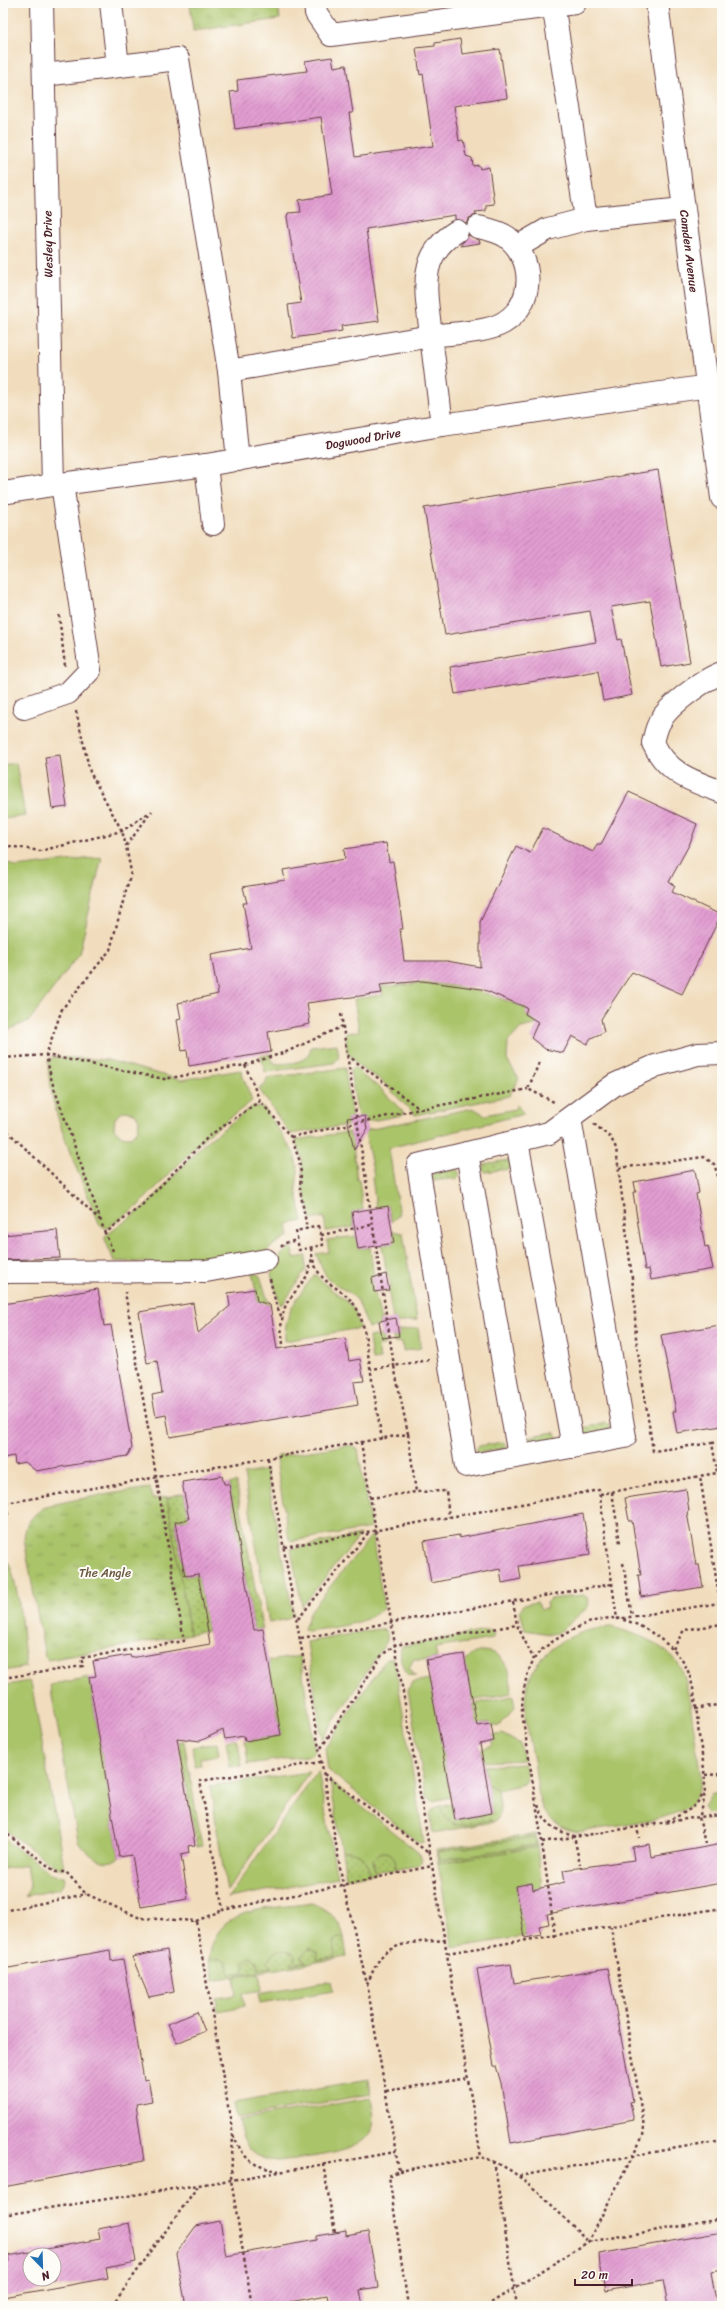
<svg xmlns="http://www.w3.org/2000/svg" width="725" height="2309" viewBox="0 0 725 2309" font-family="Sriracha,sans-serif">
<defs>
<pattern id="park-tufts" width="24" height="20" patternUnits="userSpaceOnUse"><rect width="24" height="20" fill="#aac46a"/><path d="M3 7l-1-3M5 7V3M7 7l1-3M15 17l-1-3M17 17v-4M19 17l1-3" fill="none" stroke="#8c9f57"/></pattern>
<pattern id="garden-dots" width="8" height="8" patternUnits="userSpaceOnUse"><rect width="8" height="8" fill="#aac46a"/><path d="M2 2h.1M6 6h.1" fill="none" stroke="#8c9f57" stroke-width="1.8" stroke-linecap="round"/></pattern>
<pattern id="building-hatch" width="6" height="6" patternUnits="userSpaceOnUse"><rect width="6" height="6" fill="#e29ed1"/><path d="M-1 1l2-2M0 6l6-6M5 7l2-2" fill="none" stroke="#b980aa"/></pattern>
</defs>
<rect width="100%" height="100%" fill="#fdfcf7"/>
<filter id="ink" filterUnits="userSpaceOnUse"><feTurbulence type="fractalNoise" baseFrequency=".025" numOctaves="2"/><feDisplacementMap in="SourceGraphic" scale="8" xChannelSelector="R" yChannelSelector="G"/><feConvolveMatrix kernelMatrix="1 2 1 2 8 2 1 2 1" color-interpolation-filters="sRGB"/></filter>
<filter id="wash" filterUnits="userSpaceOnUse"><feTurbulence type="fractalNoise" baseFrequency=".012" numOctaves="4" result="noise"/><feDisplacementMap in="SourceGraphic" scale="16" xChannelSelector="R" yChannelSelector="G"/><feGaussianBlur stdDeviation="0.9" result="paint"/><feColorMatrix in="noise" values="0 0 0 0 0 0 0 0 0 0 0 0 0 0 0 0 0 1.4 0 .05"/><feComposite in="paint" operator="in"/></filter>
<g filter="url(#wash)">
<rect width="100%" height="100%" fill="#f1ddbd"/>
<g fill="#aac46a" stroke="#7a724a" fill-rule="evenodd">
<path d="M16,763L25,816L3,819V765Z"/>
<path d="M102,857L79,954L29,1021L3,1032V861L16,867Z"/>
<path d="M423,983C465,986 489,993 528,1009L527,1016L539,1024L521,1028L508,1042L507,1060L519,1079L509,1096L415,1115L381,1080L361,1068L347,1052L346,1033L359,1031L354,999L383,995L381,987Z"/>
<path d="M337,1044L339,1057L334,1063L265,1072L261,1056L271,1054L272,1061L277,1064C291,1063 308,1064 311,1047Z"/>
<path d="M54,1057L108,1060L181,1080L241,1070C244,1082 249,1090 252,1101L206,1136L138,1206L107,1228L100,1226C81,1176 48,1113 48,1060ZM124,1111L135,1113L139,1120L138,1131L130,1137L122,1136L114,1129L115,1118Z"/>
<path d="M345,1068L352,1117L347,1119L348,1125L290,1134L259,1089L265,1085L267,1078Z"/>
<path d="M352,1068H355L364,1077L379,1087L404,1113L402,1115L366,1122L365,1116L358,1117L350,1070Z"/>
<path d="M517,1105L524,1114L389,1148L399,1215L391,1222L388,1206L376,1208L372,1177L374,1176L365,1133L367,1130L473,1108L485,1115L515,1109Z"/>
<path d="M253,1106L264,1108L294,1153L298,1170L296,1189L303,1221L287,1224L289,1236L276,1243L261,1256L224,1266L114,1261L104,1237L146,1206L201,1146Z"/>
<path d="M349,1132V1136H352L357,1180H359L363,1210L352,1212L354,1227L326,1231L324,1217L311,1220L303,1187L302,1158L295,1140Z"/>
<path d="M392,1231L403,1233L417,1320L397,1323L396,1318L393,1319L388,1288L391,1287L389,1276H387L382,1245L394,1243Z"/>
<path d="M356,1236L358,1249L370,1247L374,1277L372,1278L381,1321H379L380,1326L368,1328L358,1301L350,1293L334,1284L326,1276L316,1254L329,1252L327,1240Z"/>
<path d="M291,1246L294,1258L306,1256L305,1271L283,1304H280L271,1274L278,1258Z"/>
<path d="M315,1274C325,1288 345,1296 354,1310C356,1315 358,1322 360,1328L285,1341C284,1312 298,1297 315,1274Z"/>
<path d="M418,1328L421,1348L403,1351L402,1342L394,1343L393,1337L399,1336L398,1331Z"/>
<path d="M381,1335L385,1345L378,1346L380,1359L372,1360L369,1337Z"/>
<path d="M349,1445L358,1450L371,1528L291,1541L289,1539L276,1460L278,1456Z"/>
<path d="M266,1470L293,1614L288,1619L269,1623L244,1474Z"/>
<path d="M360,1535L302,1606L291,1549Z"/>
<path d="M372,1535L384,1607C366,1626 333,1627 307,1631L304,1629L311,1610Z"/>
<path d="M3,1551C20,1578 22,1634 26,1667L3,1671Z"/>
<path d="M583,1595L589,1599L588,1607L558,1633L550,1634L525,1630L520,1610L524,1604L537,1602L541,1609L547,1608L546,1603L551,1599Z"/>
<path d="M611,1627C638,1634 664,1643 681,1668C689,1681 697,1756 701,1777C700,1786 697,1798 690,1805C670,1822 606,1827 578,1832C563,1829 553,1824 544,1811C538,1802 536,1772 534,1760C531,1744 526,1726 525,1709C523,1658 565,1630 611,1627Z"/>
<path d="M378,1629L384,1630L387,1634V1641L322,1739L307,1642Z"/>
<path d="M490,1630L494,1634L492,1639L435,1648L437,1658L426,1660L414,1659L409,1668L412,1674L416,1676L408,1675C402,1669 398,1654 402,1646Z"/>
<path d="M481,1651C499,1651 506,1661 510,1677C510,1682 513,1688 511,1693L472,1701L465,1661L471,1655Z"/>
<path d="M300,1656L315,1751L312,1755L248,1764L245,1741L281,1735L268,1661Z"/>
<path d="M394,1658L424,1842L419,1843L328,1770L325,1748L385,1660Z"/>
<path d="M89,1677L119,1857C105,1870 86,1853 78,1841L50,1685Z"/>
<path d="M430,1679L451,1797L433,1801L426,1796L408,1690L412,1682Z"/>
<path d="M29,1681L32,1687L64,1868H58L53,1865L3,1828V1686Z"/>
<path d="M513,1696L515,1708L499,1725L491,1727L490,1723L477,1725L473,1704Z"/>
<path d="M502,1734L520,1744L524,1760L483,1762L481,1750L491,1746L493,1736Z"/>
<path d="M217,1743L219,1755L200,1758L201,1765L195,1766L192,1747Z"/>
<path d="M525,1764L527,1779L524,1784L498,1790L487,1784L484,1766Z"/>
<path d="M318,1770L337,1878L228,1898Z"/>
<path d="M309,1772L227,1891L210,1786Z"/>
<path d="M330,1781L420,1854L422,1860L419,1865L395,1870L396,1866L376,1856L373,1863L376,1873L369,1874C368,1858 358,1850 342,1851Z"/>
<path d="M712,1794L721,1795L722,1809L720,1812L707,1814L704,1807Z"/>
<path d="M440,1806L445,1817L454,1825L489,1820L493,1822L433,1833L430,1814L434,1808Z"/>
<path d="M535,1836L536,1845L440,1860L438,1852Z"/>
<path d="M3,1838L53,1875L64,1876L65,1879L60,1889L25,1896L30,1885L27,1865L3,1869Z"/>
<path d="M537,1847L542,1888L533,1890L532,1883L516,1886L525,1936L453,1948L438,1863Z"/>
<path d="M312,1903C328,1910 340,1919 344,1937L336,1939L335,1957L259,1969L256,1961L245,1972L229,1974L227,1963L218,1958L209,1960C214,1904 269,1910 312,1903Z"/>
<path d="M259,1973L262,1990L243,1993L245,2006L218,2011L216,1998L237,1995L234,1977Z"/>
<path d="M331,1981L333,1991L260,2003L258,1993Z"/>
<path d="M369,2079L371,2094L237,2118L234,2103Z"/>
<path d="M371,2098C372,2108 376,2118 372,2128C363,2156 304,2157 278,2161C250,2159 244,2145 238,2120Z"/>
</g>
<g fill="url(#park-tufts)" stroke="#7a724a">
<path d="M190,3H278L280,19L193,31Z"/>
<path d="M150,1488L152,1499L167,1497L190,1634L48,1660L45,1657L24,1539C25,1526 30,1517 42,1509C54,1501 131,1491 150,1488Z"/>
</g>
<g fill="url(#garden-dots)" stroke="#7a724a" fill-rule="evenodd">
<path d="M509,1160L511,1167L509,1169L485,1172L482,1170L484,1164Z"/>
<path d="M457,1169L460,1176L458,1178L433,1181L430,1178L433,1172Z"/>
<path d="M252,1271L260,1276L270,1307L258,1303Z"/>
<path d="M606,1423L609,1426L610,1430L583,1436L580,1430L582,1428Z"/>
<path d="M555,1432L558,1437L556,1441L529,1444L527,1442L530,1436Z"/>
<path d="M503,1442L507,1445L506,1448L479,1453L476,1451L478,1446Z"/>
<path d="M236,1482L262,1627L263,1629L254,1630L229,1484Z"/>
<path d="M184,1493L189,1519L175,1522L185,1576L198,1574L208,1631L190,1634L167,1497Z"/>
<path d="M236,1739L238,1742L242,1766L230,1767L226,1741Z"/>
<path d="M179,1741H184L202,1846L197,1847Z"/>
<path d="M487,1784L498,1790C499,1802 504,1815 493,1822L489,1820C466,1824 450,1834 440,1806L452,1803L455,1820L492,1813Z"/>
<path d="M536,1834L538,1847L438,1863L436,1850ZM535,1837L536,1845L439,1860L438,1852Z"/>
<path d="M342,1851C358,1850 368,1857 369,1874L346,1878Z"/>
<path d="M381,1852C392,1851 398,1859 395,1870L375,1871L373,1859Z"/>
<path d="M344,1937L347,1957L213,1980L209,1960C224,1956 226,1962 230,1974L244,1972V1962L250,1957L256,1960L259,1969L272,1967L267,1963V1960C275,1950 284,1947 295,1955V1960L291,1964L306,1962L301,1956L310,1948L318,1952L317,1960L335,1957L333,1942L336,1939Z"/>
</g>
<g id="blocks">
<g fill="url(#building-hatch)" fill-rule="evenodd">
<path d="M460,39L462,54L500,49L507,98L454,106L459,141L463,140L466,156L472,158L473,166L479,165L480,169L489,167L494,204L486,205V211L475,212L476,215L469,218L466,223L455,219V215L366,229L379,321L341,326L342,331L293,338L288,305L301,303L287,217L288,213L301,212L299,200L332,195L321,117L235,129L230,92L238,91L237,80L307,71L305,61L332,57L334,67L346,65L353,113H349L355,157L433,146L423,74L420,75L416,48L435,46V43Z"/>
<path d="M469,235L479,240L480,243L460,246Z"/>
<path d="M658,470L690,662L661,667L650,601L611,607L618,640L621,639L632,695L603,701L598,671L455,694L450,667L596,642L590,611L445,635L424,508Z"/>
<path d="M60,755L67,807L52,809L45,757Z"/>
<path d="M629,792L697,824L690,843L669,882L675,886L672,892L721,915L682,994L632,972L601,1019L604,1032L591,1038L587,1044L572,1036L563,1053L545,1049L531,1038L538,1022L525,1014L527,1008L482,989L422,981L380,985L382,993L307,1003L310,1024L268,1032L271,1052L189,1066L187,1050L182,1051L177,1020L181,1019L178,1003L218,994L211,955L251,948L243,903H247L243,887L285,880L283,870L345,859L344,849L386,843L389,862L393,861L403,929H400L404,961H447L480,967V922L516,846L530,853L543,828L593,852L597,844H601Z"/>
<path d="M365,1116L367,1130L354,1150L347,1118Z"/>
<path d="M695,1170L699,1193L696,1194L705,1247L708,1246L713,1269L651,1280L649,1269L645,1270L633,1192H636L634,1182Z"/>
<path d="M388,1206L394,1243L358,1249L352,1212Z"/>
<path d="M57,1230L60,1258L3,1260V1235Z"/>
<path d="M386,1274L389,1290L374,1292L372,1278Z"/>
<path d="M98,1289L104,1326L111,1325L132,1448L127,1456L36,1471L25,1462L15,1464L14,1456L3,1458V1304Z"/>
<path d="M255,1289L257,1301L270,1305L277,1349L345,1338L349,1361L360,1359L364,1381L354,1382L358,1405L170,1437L166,1415L156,1417L152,1395L162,1393L157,1361L147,1363L139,1312L193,1303L198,1333L230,1306L228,1293Z"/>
<path d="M396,1318L399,1336L382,1338L379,1321Z"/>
<path d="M720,1325L722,1426L677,1433L673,1411H676L661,1335Z"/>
<path d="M222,1476L224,1484H229L254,1630L263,1629L281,1735L245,1741L244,1736L225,1739L223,1730L200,1741L177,1738L195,1845L188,1846L189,1853L181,1855L188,1899L141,1907L132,1855L119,1857L89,1677L96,1676L93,1661L130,1655L131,1658L210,1644L198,1574L185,1576L175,1522L189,1519L182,1482Z"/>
<path d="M686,1489L689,1511L687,1512L696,1565H699L703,1587L641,1597L638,1575H641L632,1521H629L625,1498Z"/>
<path d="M583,1514L590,1555L519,1566L521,1579L502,1583L500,1569L431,1583L424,1541L459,1535V1538Z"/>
<path d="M464,1654L477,1725L491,1723L494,1741L480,1744L492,1813L455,1820L426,1660Z"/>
<path d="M649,1844L651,1857L722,1844V1883L547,1914L549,1924L539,1926L541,1935L525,1938L516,1886L532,1883L533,1890L565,1882L563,1870L634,1860L632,1847Z"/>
<path d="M110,1950L111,1961L123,1959L144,2080L148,2079L152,2101L136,2104L144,2161L3,2187V1969Z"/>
<path d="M167,1950L174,1992L149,1997L132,1957Z"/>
<path d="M511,1964L514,1983L608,1968L633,2101L630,2102L634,2120L511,2143L501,2083L496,2066H494L477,1969Z"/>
<path d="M197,2012L205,2031L177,2043L168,2024Z"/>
<path d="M220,2221L226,2256L317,2240V2236L335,2233L346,2231V2236L368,2232L378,2287L360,2290L363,2306H329L327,2295L269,2306H186L176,2253L196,2226Z"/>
<path d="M129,2223L136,2262L106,2268L108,2278L3,2297V2262L9,2261L8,2256L100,2239L98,2229ZM30,2255H54V2279H30Z"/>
<path d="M722,2232V2270L711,2272L717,2306H668L663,2280L606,2291L604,2280H601L599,2254Z"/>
</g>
</g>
</g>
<g filter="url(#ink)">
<use href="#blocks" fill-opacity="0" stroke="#633c41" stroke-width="1"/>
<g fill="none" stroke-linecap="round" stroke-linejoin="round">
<g stroke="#633c41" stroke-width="24">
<g id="minor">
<path d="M42,3L53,485"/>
<path d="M111,3L118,66"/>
<path d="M315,3L316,13L331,35L575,3"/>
<path d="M553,3L586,219"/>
<path d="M657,3L722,498"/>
<path d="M44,75L178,59L229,371"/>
<path d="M457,231C415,257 427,294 431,336C452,333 486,333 503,323C535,304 535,259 507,237C498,231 487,229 478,227"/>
<path d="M517,247L548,229L586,219L683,209"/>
<path d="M238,460L229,371L431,336L442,425"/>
<path d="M206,465L213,524"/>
<path d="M3,493L53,485L206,465L442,425L722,384"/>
<path d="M722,673C706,678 669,705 661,720C656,727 655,735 653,743C668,774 692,781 722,792"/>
<path d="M24,708L68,693L90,670L62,484"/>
<path d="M570,1118L625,1437L466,1466L418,1165L549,1133L614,1085L655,1066L698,1054L722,1053"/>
<path d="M517,1141L573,1447"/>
<path d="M467,1153L519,1456"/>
<path d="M3,1272L206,1271L266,1260"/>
</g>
</g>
<g stroke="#633c41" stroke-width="2.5" stroke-dasharray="3 3" stroke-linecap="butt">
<path d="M59,615L65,666"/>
<path d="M76,711L90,772L122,831L126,846"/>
<path d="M3,845L40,851L122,831L150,812"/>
<path d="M341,1014L394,1366L371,1369"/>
<path d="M347,1055L420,1109"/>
<path d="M3,1058L46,1055L164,1079L245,1065L286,1052L343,1026"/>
<path d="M539,1063L528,1089L556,1103"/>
<path d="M245,1065L260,1101L291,1137L299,1159L301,1173L300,1189L307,1229"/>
<path d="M594,1124L611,1138L616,1148L634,1294L636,1338L653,1451L712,1443L716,1466"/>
<path d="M3,1127L100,1220"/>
<path d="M291,1137L420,1109L528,1089"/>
<path d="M619,1168L704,1157L714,1164L722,1188"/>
<path d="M319,1226L323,1245L299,1250L296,1231Z"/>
<path d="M105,1233L52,1082L46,1055L62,1009L110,950L131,872L126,846L152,811"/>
<path d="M321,1235L371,1225"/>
<path d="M281,1247L285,1243L297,1240"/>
<path d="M311,1248C315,1289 342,1282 357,1309C365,1324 366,1343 369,1360C373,1386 377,1412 382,1439"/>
<path d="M113,1251L105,1233L140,1207L209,1136L260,1101"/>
<path d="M270,1279L276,1304L282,1318"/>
<path d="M283,1344L281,1327L283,1314L286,1304L307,1276L312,1259"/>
<path d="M408,1434L416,1492L446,1491L449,1517"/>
<path d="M361,1442L481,2157"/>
<path d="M712,1443L722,1442"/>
<path d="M268,1459L343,1884L367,1984L399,2171L389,2176L408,2306"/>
<path d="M612,1492L620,1543"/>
<path d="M600,1494L700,1476"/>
<path d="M370,1498L416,1492"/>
<path d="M8,1515L6,1503L408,1434L394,1366L429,1360"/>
<path d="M284,1547L599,1490L617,1619L720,1603L700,1476L717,1473L716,1466L722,1465"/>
<path d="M623,1563L632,1616"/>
<path d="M513,1602L517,1625L534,1660"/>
<path d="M298,1619L369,1532"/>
<path d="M301,1638L612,1584"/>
<path d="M673,1649L684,1630L722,1624"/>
<path d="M3,1678L83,1666L81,1658L184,1641L125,1292"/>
<path d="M695,1709L722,1704"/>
<path d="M321,1748L382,1655L395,1645L517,1625"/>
<path d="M321,1762L200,1781L223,1910L432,1866"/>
<path d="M324,1774L430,1854"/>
<path d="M705,1775L722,1774"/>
<path d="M538,1805C544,1823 556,1831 574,1836L580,1865"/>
<path d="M666,1821C683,1814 695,1809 704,1793"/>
<path d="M3,1831L56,1872H66L86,1894L140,1918L196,1921L233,2135L231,2180L252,2306"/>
<path d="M542,1842L522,1713C522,1695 525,1677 533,1661C539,1650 550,1643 560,1637C575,1628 593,1619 611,1618C636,1618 673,1644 685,1665C695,1682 697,1716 699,1736C703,1763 710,1791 699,1817L637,1827L639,1838"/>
<path d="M705,1844L699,1817L722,1815"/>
<path d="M3,1911L86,1894"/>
<path d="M196,1921L223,1910"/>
<path d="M555,1937L542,1842L637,1827"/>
<path d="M447,1953L722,1908"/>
<path d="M367,1984C372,1974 377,1959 386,1952C401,1941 427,1942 445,1940"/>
<path d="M386,2091L468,2078"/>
<path d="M233,2135C245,2161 252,2166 279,2171"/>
<path d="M494,2161L517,2306"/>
<path d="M323,2164L335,2233"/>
<path d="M399,2171L481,2157C522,2168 558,2213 588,2242L722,2219"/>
<path d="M519,2176L722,2140"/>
<path d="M3,2215L231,2180L396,2152"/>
<path d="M112,2306L198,2186"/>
<path d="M486,2306L588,2242L643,2136L644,2127L611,1927"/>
</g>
<use href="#minor" stroke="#fff" stroke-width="22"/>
</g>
</g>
<g text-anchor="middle" stroke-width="4" stroke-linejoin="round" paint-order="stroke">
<g font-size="12" fill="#4a1f2b" stroke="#fdfcf7">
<text transform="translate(48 244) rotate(-91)" y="4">Wesley Drive</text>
<text transform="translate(689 251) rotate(83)" y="4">Camden Avenue</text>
<text transform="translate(363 439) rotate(-10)" y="4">Dogwood Drive</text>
</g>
<g font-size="12" fill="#6c5941" stroke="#fdfcf7">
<text x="105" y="1577">The Angle</text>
</g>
</g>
<rect width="725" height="2309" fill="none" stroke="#fdfcf7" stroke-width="16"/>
<g transform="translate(42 2267) rotate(157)"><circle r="19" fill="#fdfcf7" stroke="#b5a4a5"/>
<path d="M0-3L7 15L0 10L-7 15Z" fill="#1f6fb2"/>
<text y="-6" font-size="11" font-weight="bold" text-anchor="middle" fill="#4a1f2b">N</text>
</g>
<path d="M575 2279v6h57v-6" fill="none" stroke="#4a1f2b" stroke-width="2"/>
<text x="581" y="2279" font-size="12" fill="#4a1f2b" stroke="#fdfcf7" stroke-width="3" paint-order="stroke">20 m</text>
</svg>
